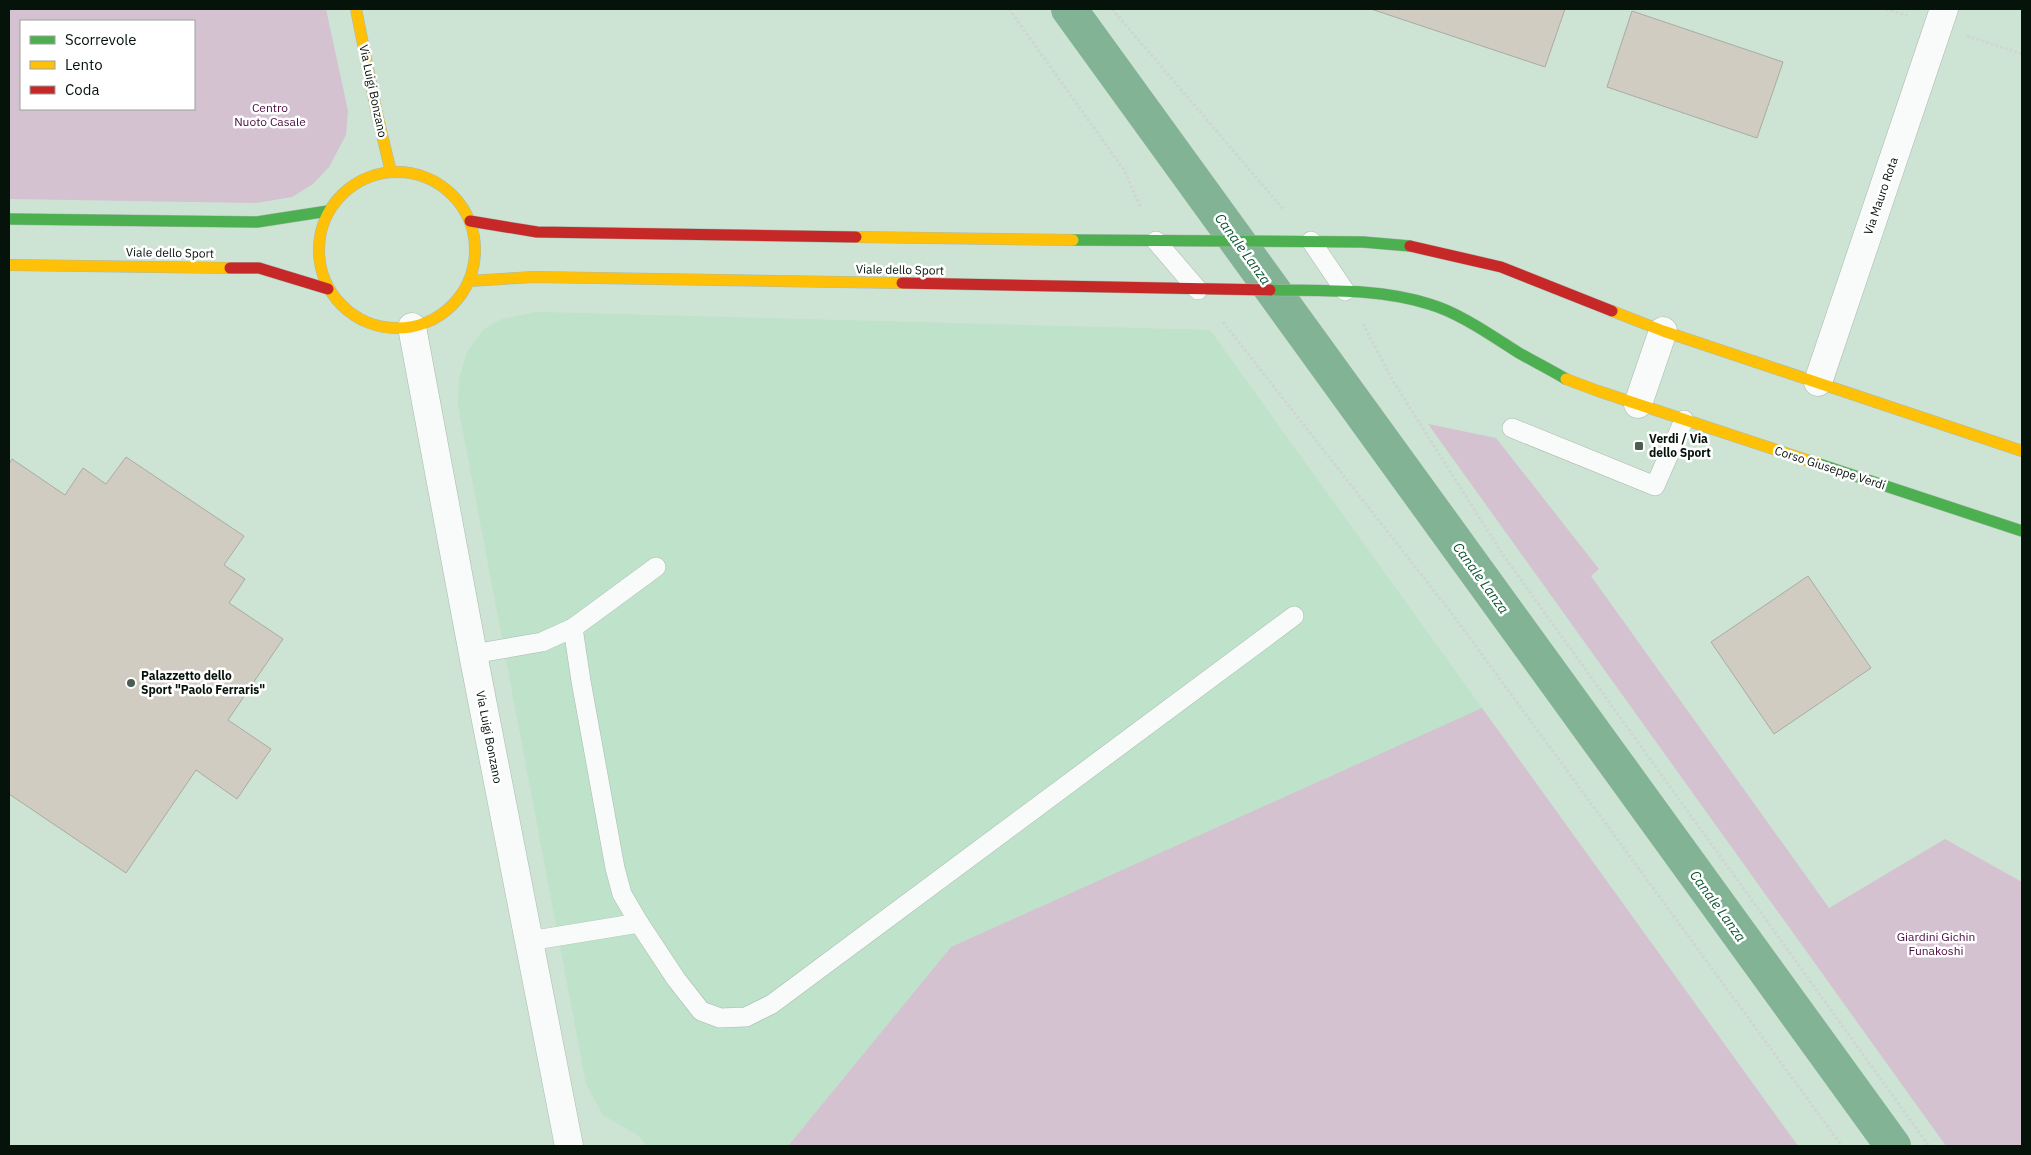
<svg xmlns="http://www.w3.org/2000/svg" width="2031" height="1155" viewBox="0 0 2031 1155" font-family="'IBM Plex Sans',sans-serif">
<rect width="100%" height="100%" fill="#cde3d4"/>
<path fill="#bee2ca" d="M537,312L1210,330L1482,708L951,947L788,1146H647L639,1136L603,1115L586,1084L458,405L459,380L467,352L484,329L502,319Z"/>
<g fill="#d4c2d0" fill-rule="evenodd">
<path d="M9,9H326L348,111L346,135L329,167L313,184L292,197L256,203L9,199ZM21,21H194V109H21Z"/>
<path d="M1428,424L1496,438L1599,569L1591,576L1829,908L1945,839L2022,882V1146H1946Z"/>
<path d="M1482,708L1798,1146H788L951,947Z"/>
</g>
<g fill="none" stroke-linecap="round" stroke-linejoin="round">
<path stroke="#82b394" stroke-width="36" d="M1069,9L1893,1146"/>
</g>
<g fill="#d0ccc2" stroke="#aaaba2">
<path d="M1371,9H1565L1545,67Z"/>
<path d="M1632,11L1783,62L1757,138L1607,87Z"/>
<path d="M126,457L244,536L224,565L245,579L229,603L283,639L228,720L271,749L237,799L196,770L126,873L9,794V464L12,459L65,495L83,468L106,484Z"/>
<path d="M1808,576L1871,668L1774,734L1711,642Z"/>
</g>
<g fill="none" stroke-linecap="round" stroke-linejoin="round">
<g stroke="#a9baaf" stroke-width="20">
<g id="lane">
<path d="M1156,241L1198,290"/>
<path d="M1311,241L1345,291"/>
<path d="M1512,428L1655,486L1684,420"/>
<path d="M573,628L581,681L615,868L622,894L639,923L676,979L701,1011L720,1018L746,1017L772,1004L1294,616"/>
<path d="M473,654L542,642L573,628L656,567"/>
<path d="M529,941L639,923"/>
</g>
</g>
<g stroke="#a9baaf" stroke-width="29">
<g id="street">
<path d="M412,327L473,654L569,1146"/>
<path d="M1818,382L1944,9"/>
<path d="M1638,404L1663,331"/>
</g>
</g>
<g stroke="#a9baaf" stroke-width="12">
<g id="fast">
<path d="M9,219L257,222L328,211"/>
<path d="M1073,240L1363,242L1410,246"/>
<path d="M1270,290C1323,291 1378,288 1429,304C1460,313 1492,336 1519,353C1535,362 1551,370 1566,379"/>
<path d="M1816,463L2022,531"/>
</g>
</g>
<g stroke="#a9baaf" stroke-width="12">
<g id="slow">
<path d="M356,9L377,114L391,172"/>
<circle cx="397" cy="250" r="78"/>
<path d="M856,237L1073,240"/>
<path d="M9,265L230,268"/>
<path d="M469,281L534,277L902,283"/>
<path d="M1612,311L1663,331L2022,451"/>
<path d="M1566,379L1598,391L1816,463"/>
</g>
</g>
<g stroke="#a9baaf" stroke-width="12">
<g id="jam">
<path d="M470,221L537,232L856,237"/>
<path d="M1410,246L1501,267L1612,311"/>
<path d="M230,268H259L328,289"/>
<path d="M902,283L1270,290"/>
</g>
</g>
<g stroke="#cfd5d1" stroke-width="3" stroke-dasharray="2.5 2.5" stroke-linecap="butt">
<path d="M1009,9L1124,170L1141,208"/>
<path d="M1112,9L1284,210"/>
<path d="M1886,9L1909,16"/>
<path d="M1967,36L2022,54"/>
<path d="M1223,322L1453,615L1842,1146"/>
<path d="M1363,324L1393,381L1503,555L1929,1146"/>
</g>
<use href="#lane" stroke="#f8fbf9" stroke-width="19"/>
<use href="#street" stroke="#f8fbf9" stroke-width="28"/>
<use href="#fast" stroke="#4caf50" stroke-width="11"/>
<use href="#slow" stroke="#ffc107" stroke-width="11"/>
<use href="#jam" stroke="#c62828" stroke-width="11"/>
</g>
<g fill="#4b5c51" stroke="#fff" stroke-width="2">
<rect x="1634" y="441" width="10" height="10" rx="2.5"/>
<circle cx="131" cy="683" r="5"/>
</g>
<g text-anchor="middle" stroke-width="5" stroke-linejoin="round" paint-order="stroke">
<g font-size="12" fill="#05130a" stroke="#fff">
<text transform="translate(373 91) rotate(78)" y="4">Via Luigi Bonzano</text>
<text transform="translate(1881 196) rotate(-71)" y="4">Via Mauro Rota</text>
<text transform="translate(170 253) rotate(1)" y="4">Viale dello Sport</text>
<text transform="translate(900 270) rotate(1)" y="4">Viale dello Sport</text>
<text transform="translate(1830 468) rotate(18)" y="4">Corso Giuseppe Verdi</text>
<text transform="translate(489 737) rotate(79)" y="4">Via Luigi Bonzano</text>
</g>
<g font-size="12" fill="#4a0840" stroke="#fff">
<text x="270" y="112">Centro<tspan x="270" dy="14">Nuoto Casale</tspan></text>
<text x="1936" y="941">Giardini Gichin<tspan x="1936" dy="14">Funakoshi</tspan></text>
</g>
<g font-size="12" font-weight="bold" fill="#05130a" stroke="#fff" text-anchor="start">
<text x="1649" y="443">Verdi / Via<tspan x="1649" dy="14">dello Sport</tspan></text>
<text x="141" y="680">Palazzetto dello<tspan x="141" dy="14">Sport "Paolo Ferraris"</tspan></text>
</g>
<g font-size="14" font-style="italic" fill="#09542f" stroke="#fff">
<text transform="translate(1243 249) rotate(54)" y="5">Canale Lanza</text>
<text transform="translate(1481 578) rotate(54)" y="5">Canale Lanza</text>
<text transform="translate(1718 906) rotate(54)" y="5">Canale Lanza</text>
</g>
</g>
<rect width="2031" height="1155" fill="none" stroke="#05130a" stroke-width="20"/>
<rect x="20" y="20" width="175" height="90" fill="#ffffff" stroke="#9ba19d"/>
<rect x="30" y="36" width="25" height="8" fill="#4caf50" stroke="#9ba19d"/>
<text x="65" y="45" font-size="15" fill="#05130a">Scorrevole</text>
<rect x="30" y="61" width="25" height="8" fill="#ffc107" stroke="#9ba19d"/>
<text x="65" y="70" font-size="15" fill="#05130a">Lento</text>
<rect x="30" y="86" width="25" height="8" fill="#c62828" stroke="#9ba19d"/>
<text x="65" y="95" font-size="15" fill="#05130a">Coda</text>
</svg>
